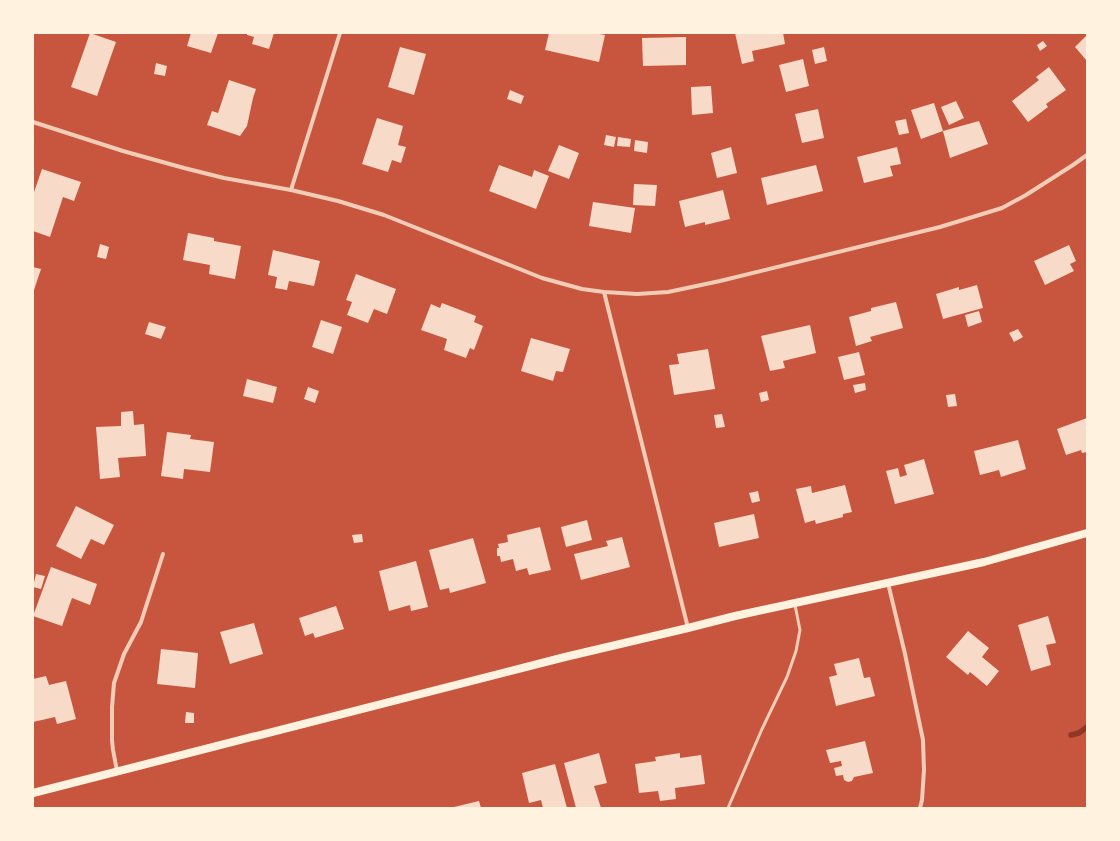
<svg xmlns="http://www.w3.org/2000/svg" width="1120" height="841" viewBox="0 0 1120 841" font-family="Helvetica,sans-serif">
<rect width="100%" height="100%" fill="#c8553d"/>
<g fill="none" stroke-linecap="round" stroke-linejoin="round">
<path stroke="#8f3625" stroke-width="5.5" d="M1071,735L1079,733L1087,727"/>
</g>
<g fill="#f7dbc8">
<path d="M90,33L116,42L97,96L71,87Z"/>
<path d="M191,33H218L211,53L187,46Z"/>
<path d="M247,33H274L269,49L252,44L254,37L247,35Z"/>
<path d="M549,33H594L605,35L599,62L545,50Z"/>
<path d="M735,33H783L785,44L752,51L754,61L742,64Z"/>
<path d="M1087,35V61L1075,47Z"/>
<path d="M686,37V65L643,66L642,38Z"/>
<path d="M1043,41L1047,46L1040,51L1037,45Z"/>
<path d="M400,47L426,54L414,95L388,87Z"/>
<path d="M824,47L827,61L815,64L812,50Z"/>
<path d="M803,59L809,86L786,92L779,65Z"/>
<path d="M156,63L167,66L165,76L154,74Z"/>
<path d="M1049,67L1066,90L1046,104L1048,107L1028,122L1012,101L1039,80L1036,77Z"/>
<path d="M229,80L256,89L253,98L247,126L240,136L207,125L212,111L218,113Z"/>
<path d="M711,86L713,113L692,115L691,87Z"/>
<path d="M510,90L524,96L521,104L507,99Z"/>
<path d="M956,101L964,118L949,125L941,107Z"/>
<path d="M934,103L943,131L921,139L911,110Z"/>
<path d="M818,109L824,138L802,143L795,114Z"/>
<path d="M377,118L403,126L398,145L406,147L401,163L392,160L388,172L362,164Z"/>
<path d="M906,119L909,133L899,135L895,121Z"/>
<path d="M979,121L988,144L950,158L943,131Z"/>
<path d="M606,135L616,137L614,147L604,145Z"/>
<path d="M618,137L631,139L630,147L617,146Z"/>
<path d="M635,140L648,142L647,153L634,151Z"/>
<path d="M559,145L579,153L569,179L548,171Z"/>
<path d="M731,147L737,173L717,178L711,153Z"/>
<path d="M897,147L901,164L890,166L893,176L864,183L857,157Z"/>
<path d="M499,165L532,177L534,170L549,176L536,209L489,191Z"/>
<path d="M816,165L823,191L767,205L761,178Z"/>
<path d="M42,169L81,182L74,201L63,197L50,237L33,231V195Z"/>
<path d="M634,184L657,185L655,206L633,205Z"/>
<path d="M723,190L730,219L705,225V222L685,227L679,201Z"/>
<path d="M593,202L635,208L631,233L589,226Z"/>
<path d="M188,233L214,238V241L241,246L235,279L209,274L210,265L183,260Z"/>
<path d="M100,244L109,247L106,259L97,257Z"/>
<path d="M1069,245L1076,261L1070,264L1074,271L1045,285L1034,261Z"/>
<path d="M273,250L320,261L314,286L289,281L287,290L275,288L277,277L268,275Z"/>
<path d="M33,267L41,269L33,293Z"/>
<path d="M356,274L396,289L387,314L374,309L368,323L347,315L352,302L346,300Z"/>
<path d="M977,285L983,308L943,319L936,294L959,287V290Z"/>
<path d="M896,302L903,328L870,337L872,341L856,346L849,317L871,311V308Z"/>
<path d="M442,303L476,316L474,322L483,326L474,350L470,348L466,358L444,350L447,339L421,330L431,304L440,308Z"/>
<path d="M979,311L982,322L968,327L965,315Z"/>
<path d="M321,320L342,327L333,354L312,347Z"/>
<path d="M149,322L166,327L161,339L145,334Z"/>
<path d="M810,325L816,353L783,361L785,368L770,371L761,336Z"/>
<path d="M1018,329L1023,337L1014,342L1009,333Z"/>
<path d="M531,338L570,349L563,372L556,371L553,381L521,371Z"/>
<path d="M708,349L715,389L674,395L669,365L679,364L677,354Z"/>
<path d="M859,352L865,375L844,380L838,357Z"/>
<path d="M247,379L277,387L273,403L243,396Z"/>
<path d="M865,383L866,390L855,393L853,385Z"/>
<path d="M308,387L319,391L315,403L304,399Z"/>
<path d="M767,391L769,400L761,402L759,393Z"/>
<path d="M955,394L957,406L948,407L946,395Z"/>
<path d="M133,411L134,425L144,424L146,456L118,458L120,477L100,479L96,427L121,426V412Z"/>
<path d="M722,414L725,427L716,428L714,415Z"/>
<path d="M1087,418V452L1082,453L1081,450L1066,455L1057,429Z"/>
<path d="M167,432L191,435L190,439L214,442L210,472L184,469L183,479L161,476Z"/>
<path d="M1018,440L1026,469L1001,477L999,470L980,475L974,451Z"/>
<path d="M924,459L934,494L895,504L886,471L898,468L900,477L907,475L904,465Z"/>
<path d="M845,485L852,512L843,514V517L816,524L815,520L805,523L796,489L811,486L812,493Z"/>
<path d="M758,491L760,501L752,503L749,493Z"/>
<path d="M76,506L114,525L104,545L91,539L81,559L56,546Z"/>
<path d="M754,514L759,538L719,547L714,523Z"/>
<path d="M587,520L592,540L566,547L561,527Z"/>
<path d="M540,527L551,570L529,575L527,568L516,571L513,559L501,562L500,556H497V548H499L498,544L508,542L507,535Z"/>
<path d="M362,534L363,542L354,543L352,535Z"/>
<path d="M622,537L630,567L581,580L574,554L608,546L606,541Z"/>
<path d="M473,538L486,583L450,593L449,588L440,590L429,550Z"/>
<path d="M416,561L428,607L411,611L410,605L389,611L379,571Z"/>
<path d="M51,567L97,584L90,605L72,598L62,626L33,616Z"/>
<path d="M36,574L45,576L41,589L33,587Z"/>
<path d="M336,606L344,629L315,638L313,633L305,636L299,618Z"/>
<path d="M1048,616L1056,643L1046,645L1051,665L1031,671L1018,625Z"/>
<path d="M254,623L263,654L230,664L220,632Z"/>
<path d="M968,631L989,648L982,657L999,671L987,686L970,672L968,675L946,657Z"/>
<path d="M161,649L198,653L195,688L157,684Z"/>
<path d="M859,658L864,678L870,677L875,696L836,706L829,677L837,675L834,664Z"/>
<path d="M46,676L49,685L66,681L76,719L57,724L55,717L33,722V679Z"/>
<path d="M186,712L194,713V723H185Z"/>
<path d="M865,741L873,773L854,777L852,781L848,782L844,780L843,775L836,776L834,768L842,766L841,761L830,763L826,750Z"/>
<path d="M599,753L607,783L594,786L601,808H576L564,763Z"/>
<path d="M680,753V758L701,755L705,784L675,788L676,799L660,801L658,791L639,793L635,764L656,761L655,757Z"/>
<path d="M555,764L567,808H543L541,800L529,803L522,773Z"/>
<path d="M479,801L481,808H454V807Z"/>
</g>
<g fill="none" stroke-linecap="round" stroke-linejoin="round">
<path stroke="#f1ccb7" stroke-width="3" d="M728,808L762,729L787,677L796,651L800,630L795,605"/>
<g stroke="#f1ccb7" stroke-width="4">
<path d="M33,122L123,151L184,168L224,178L291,190L338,201L384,215L542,278L582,289L604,292L637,294L668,292L720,281L940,227L1002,208L1026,195L1073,165L1087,155"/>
<path d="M291,190L340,33"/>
<path d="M604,292L688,628"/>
<path d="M888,583L905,654L923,740L924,770L922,800L920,808"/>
<path d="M117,771L113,750L112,740V707L114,683L124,654L141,622L163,554"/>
</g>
<path stroke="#fff3e0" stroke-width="8" d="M33,793L565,657L688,628L735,616L984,562L1087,533"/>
</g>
<rect width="1120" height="841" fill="none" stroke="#fff3e0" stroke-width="68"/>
</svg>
